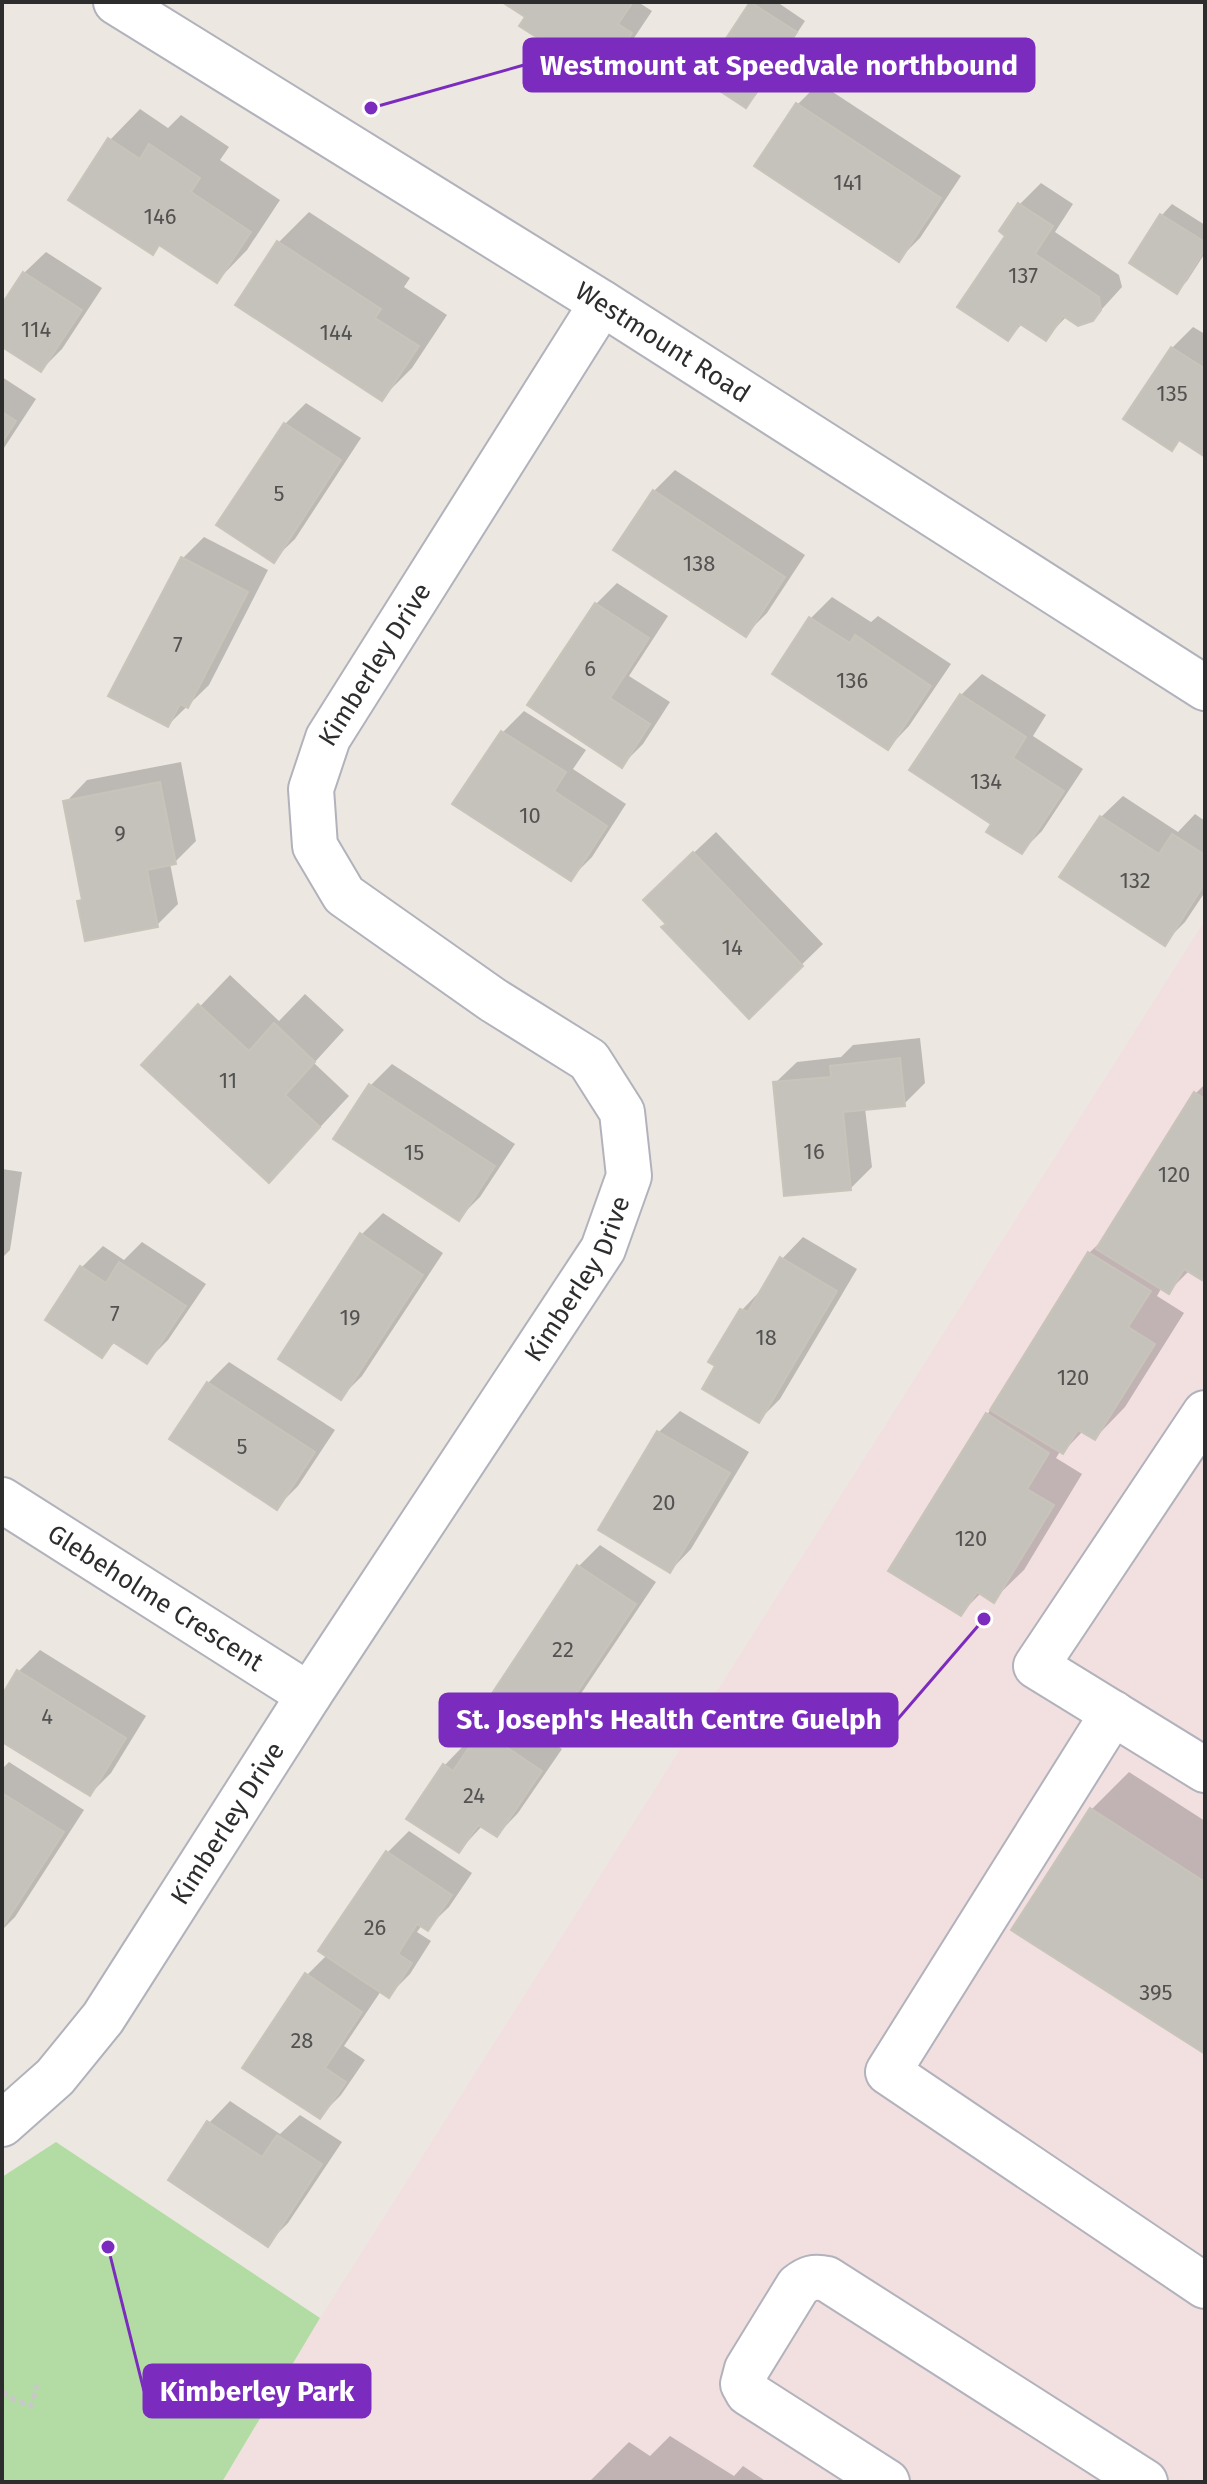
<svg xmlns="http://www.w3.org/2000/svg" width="1207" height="2484" viewBox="0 0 1207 2484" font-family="'Fira Sans',sans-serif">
<rect width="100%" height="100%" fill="#ece8e1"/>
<path fill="#f2e0e0" d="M1205,920V2482H222L320,2318Z"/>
<path fill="#b3dca4" d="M56,2142L320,2318L222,2482H2V2177Z"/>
<g fill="#0003">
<path d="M506,2H638L652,11L628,47L607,69L567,42L559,50L528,16Z"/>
<path d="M753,2H777L805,21L756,95L746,106L703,77Z"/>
<path d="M819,83L961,176L920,238L899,259L757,166L798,104Z"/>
<path d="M140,109L168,128L181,115L229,147L220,160L280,200L247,250L217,281L161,244L153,252L110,140Z"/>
<path d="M1041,183L1073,204L1055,232L1119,275L1122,287L1092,320L1067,316L1046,338L1023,323L1008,339V235L1002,231L1020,204Z"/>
<path d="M1172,204L1205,225V253L1187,281L1177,291L1132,262L1162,215Z"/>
<path d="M309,212L410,278L404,287L447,315L412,368L382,398L278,243Z"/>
<path d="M46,252L102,288L62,349L41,370L2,345V307L24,273Z"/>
<path d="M1193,327L1205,334V455L1181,439L1172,448V348Z"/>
<path d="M2,377L36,399L2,451Z"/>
<path d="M306,403L361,438L295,539L273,560L285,424Z"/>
<path d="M675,470L805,555L767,613L746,634L654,491Z"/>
<path d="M204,537L268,570L209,685L168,725L183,558Z"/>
<path d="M617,583L668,616L629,676L670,702L643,744L622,765L530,705L596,604Z"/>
<path d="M832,597L871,622L878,616L951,664L909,726L888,748L811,618Z"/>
<path d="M982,674L1046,715L1033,736L1083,769L1042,831L1021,852L994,824L961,695Z"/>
<path d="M524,711L586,750L573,769L626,804L592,857L570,879L455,803L503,732Z"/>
<path d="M181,762L196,841L175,862L170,863L178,904L157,925L79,901L84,897L66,802L87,780Z"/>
<path d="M1123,796L1178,832L1195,814L1205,821V892L1185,922L1164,943L1101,817Z"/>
<path d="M716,832L823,944L749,1016L668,923L667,878Z"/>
<path d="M230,975L279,1021L305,994L344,1030L314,1063L349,1096L299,1150L144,1065Z"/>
<path d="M920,1038L925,1083L904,1104L865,1108L872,1167L850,1189L775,1083L797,1062L841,1057L853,1045Z"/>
<path d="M392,1064L515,1144L480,1197L459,1218L336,1138L371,1085Z"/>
<path d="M1205,1084V1274L1190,1270L1169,1291L1162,1287L1157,1296L1184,1313L1125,1407L1095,1438L1083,1431L1063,1452L1061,1450L1056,1458L1082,1474L1024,1570L993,1600L982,1592L961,1613L987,1415L1089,1253L1108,1235L1196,1093Z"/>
<path d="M2,1169L22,1172L10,1250L2,1258Z"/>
<path d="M383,1213L443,1253L362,1376L341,1397L362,1234Z"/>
<path d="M803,1237L857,1269L780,1399L759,1420L742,1310L763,1288L782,1259Z"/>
<path d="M142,1242L206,1284L168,1340L147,1361L116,1341L102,1355L82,1267L103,1246L124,1260Z"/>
<path d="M229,1362L335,1430L298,1486L277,1507L208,1383Z"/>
<path d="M680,1411L749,1452L691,1549L670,1571L601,1530L659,1432Z"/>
<path d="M600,1545L656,1582L570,1710L549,1732L493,1694L579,1566Z"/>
<path d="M40,1650L146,1716L111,1773L90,1794L2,1739V1699L19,1671Z"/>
<path d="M504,1710L562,1749L518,1813L497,1835L483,1825L459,1851L444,1766L465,1744L471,1748L482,1731Z"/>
<path d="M9,1762L84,1810L15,1917L2,1930V1769Z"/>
<path d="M1129,1772L1205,1821V2052L1091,1810Z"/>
<path d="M409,1831L472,1873L449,1907L427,1928L422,1925L417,1932L431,1941L410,1974L388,1996L381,1991L344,2046L365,2060L341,2095L320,2116L307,1975L327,1955L321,1951L388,1852Z"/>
<path d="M230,2101L280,2134L300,2115L342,2142L288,2223L267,2244L209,2123Z"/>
<path d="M670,2436L734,2476L743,2466L767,2482H589L629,2442L650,2456Z"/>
</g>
<g fill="#c5c2bc" stroke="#c8c4ba" stroke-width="2">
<path d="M502,2H633L618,24L632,33L607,71L565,44L560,52L519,26L525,17Z"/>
<path d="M750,2L797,32L746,108L700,78Z"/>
<path d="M796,103L941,198L899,262L754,166Z"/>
<path d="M108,138L140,159L149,144L200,178L191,192L251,232L217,283L159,245L153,255L68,200Z"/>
<path d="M1018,203L1053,226L1035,254L1099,297L1101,310L1093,321L1078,326L1063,316L1046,341L1020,324L1008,341L957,307L1005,236L999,231Z"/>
<path d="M1160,214L1205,242V249L1177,294L1129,263Z"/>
<path d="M277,241L381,309L375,318L419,346L382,401L235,305Z"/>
<path d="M23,272L82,310L41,372L2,347V304Z"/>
<path d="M1171,347L1204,368L1205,366V457L1179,440L1172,451L1123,419Z"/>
<path d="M2,412L16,421L2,443Z"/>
<path d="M284,423L341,460L274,563L216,525Z"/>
<path d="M653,490L785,577L746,637L613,550Z"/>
<path d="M181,557L248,592L188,708L180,704L168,727L108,696Z"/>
<path d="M595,603L649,638L610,698L650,724L622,768L527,705Z"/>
<path d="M809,617L850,643L855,635L931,686L888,750L772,674Z"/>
<path d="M960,694L1026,737L1013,758L1064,791L1022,854L986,832L991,824L909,770Z"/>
<path d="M501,731L566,772L554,791L607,826L571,881L452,804Z"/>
<path d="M160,782L176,864L147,870L158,927L85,941L77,901L82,900L63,801Z"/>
<path d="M1100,816L1159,854L1172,834L1205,855V883L1165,946L1059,877Z"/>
<path d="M693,852L803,966L749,1019L661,927L666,924L643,900Z"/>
<path d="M198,1004L249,1051L274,1023L315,1062L285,1095L320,1127L269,1183L141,1065Z"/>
<path d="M900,1058L905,1106L843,1112L851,1190L784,1196L773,1082L831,1077L830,1066Z"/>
<path d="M369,1084L495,1166L459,1221L333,1139Z"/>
<path d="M1194,1092L1205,1099V1275L1202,1280L1184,1269L1169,1294L1096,1249Z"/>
<path d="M360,1233L423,1275L341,1400L278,1359Z"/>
<path d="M1088,1252L1151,1291L1128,1327L1155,1344L1095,1440L1078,1430L1063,1454L990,1410Z"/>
<path d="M780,1257L837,1291L759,1423L702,1389L715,1366L708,1362L740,1309L748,1312Z"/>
<path d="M119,1262L186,1306L147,1364L113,1342L102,1358L45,1320L80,1266L106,1283Z"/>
<path d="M207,1382L315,1452L277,1510L169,1439Z"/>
<path d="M986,1413L1049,1453L1027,1489L1054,1505L994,1603L977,1592L961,1616L888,1571Z"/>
<path d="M657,1431L730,1473L670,1573L598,1530Z"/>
<path d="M577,1565L636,1604L549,1734L491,1695Z"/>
<path d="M17,1670L126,1738L90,1796L2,1742V1695Z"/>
<path d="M481,1730L542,1771L497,1837L478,1825L459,1853L406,1819L443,1764L453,1771Z"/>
<path d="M2,1793L64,1832L2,1928Z"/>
<path d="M1090,1808L1205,1882V2054L1011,1930Z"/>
<path d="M386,1851L452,1895L428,1931L417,1924L398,1954L412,1963L389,1998L318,1951Z"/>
<path d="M305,1973L362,2012L325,2068L346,2082L320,2119L242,2068Z"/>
<path d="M207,2121L262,2157L277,2135L322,2164L268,2247L168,2180Z"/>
</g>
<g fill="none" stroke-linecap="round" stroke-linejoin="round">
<g stroke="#b1b2bb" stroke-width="48">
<g id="minor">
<path id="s1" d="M116,2L602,303L1205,688"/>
<path d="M1205,1413L1036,1666L1205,1770"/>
<path id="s2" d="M2,1500L309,1695"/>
<path d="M1113,1713L888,2072L1205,2286"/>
<path id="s3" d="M2,2124L55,2077L103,2018L309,1695L603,1249L629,1176L622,1112L589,1060L493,1000L344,895L315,846L311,789L328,738L602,303"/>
<path d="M887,2482L748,2393L743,2384L747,2369L798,2286C808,2278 814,2276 827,2279L1145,2482"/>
</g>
</g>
<path stroke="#c8c8c8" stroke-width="5" stroke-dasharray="6 4" stroke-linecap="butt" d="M2,2392L15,2400L31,2406L37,2385"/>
<use href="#minor" stroke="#fff" stroke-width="44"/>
</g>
<g text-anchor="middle" stroke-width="6" stroke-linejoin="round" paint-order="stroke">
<g font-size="22" fill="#535251">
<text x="848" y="190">141</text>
<text x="160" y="224">146</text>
<text x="1023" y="283">137</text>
<text x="36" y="337">114</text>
<text x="336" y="340">144</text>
<text x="1172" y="401">135</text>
<text x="279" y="501">5</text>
<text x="699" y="571">138</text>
<text x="178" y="652">7</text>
<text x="590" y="676">6</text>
<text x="852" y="688">136</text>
<text x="986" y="789">134</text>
<text x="530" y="823">10</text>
<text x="120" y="841">9</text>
<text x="1135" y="888">132</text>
<text x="732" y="955">14</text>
<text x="228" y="1088">11</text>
<text x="814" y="1159">16</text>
<text x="414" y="1160">15</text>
<text x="1174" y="1182">120</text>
<text x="115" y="1321">7</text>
<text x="350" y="1325">19</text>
<text x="766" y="1345">18</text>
<text x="1073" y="1385">120</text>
<text x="242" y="1454">5</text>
<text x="664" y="1510">20</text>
<text x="971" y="1546">120</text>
<text x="563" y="1657">22</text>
<text x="47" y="1724">4</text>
<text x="474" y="1803">24</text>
<text x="375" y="1935">26</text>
<text x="1156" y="2000">395</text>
<text x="302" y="2048">28</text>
</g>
<g font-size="26" fill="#2d2d2d" stroke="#fff">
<text dy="9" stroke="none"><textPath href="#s1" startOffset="644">Westmount Road</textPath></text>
<text dy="9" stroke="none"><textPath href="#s3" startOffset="1818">Kimberley Drive</textPath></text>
<text dy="9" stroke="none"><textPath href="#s3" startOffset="1026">Kimberley Drive</textPath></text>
<text dy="9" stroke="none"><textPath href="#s2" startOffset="182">Glebeholme Crescent</textPath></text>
<text dy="9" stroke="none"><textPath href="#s3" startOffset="378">Kimberley Drive</textPath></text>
</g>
</g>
<path fill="none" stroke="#7b2cbf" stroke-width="3" d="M371 108L524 65M984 1619L897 1720M108 2247L144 2391"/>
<g fill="#7b2cbf" stroke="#fff" stroke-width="3">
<circle cx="371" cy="108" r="8"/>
<circle cx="984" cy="1619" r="8"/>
<circle cx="108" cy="2247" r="8"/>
</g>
<g fill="#7b2cbf" stroke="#7b2cbf" stroke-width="3">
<rect x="524" y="39" width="510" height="52" rx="8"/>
<rect x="440" y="1694" width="457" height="52" rx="8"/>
<rect x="144" y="2365" width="226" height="52" rx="8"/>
</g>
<g font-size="28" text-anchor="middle" font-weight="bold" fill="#fff">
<text x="779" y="75">Westmount at Speedvale northbound</text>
<text x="669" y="1729">St. Joseph's Health Centre Guelph</text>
<text x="257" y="2401">Kimberley Park</text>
</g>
<rect width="1207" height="2484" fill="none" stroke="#2d2d2d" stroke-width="8"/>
</svg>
